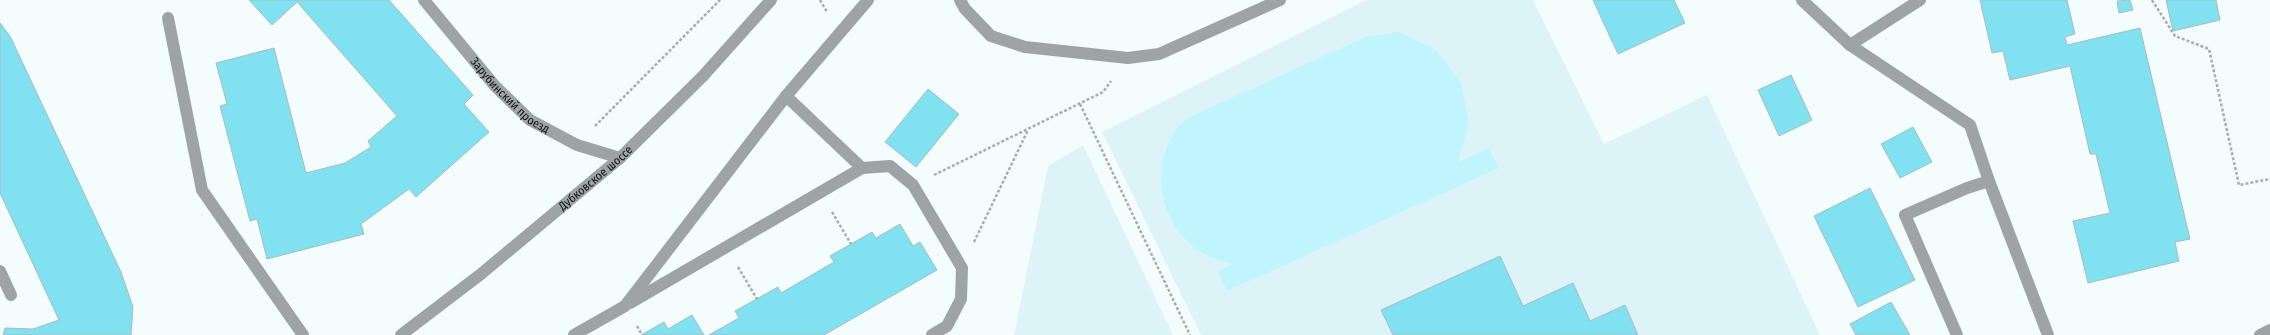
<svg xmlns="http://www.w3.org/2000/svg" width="2270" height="335" viewBox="0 0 2270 335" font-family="'Fira Sans Condensed',sans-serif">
<rect width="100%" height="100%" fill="#f4fdfe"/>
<g fill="#dcf4f8">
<path d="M1366,0H1533L1604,144L1707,95L1820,335H1201L1102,132Z"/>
<path d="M1083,145L1173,335H1014L1048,166Z"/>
</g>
<path fill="#c1f5fd" d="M1399,32L1436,50L1461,82L1469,123L1458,162L1489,148L1499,168L1227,291L1218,271L1232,265C1223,261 1213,259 1206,255C1162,231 1147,171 1176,130C1179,124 1187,120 1192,116L1365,37Z"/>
<g fill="#80e2f0" stroke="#acbabc">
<path d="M249,0H389L473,95L464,104L489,132L416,197L409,189L361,224L364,234L267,259L257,219L250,221L220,106L227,104L216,63L274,48L306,173L345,163L371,147L368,141L397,116L297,2L272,25Z"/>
<path d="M1593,0H1674L1685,23L1618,54Z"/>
<path d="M1980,0H2067L2075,34L2065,37L2067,45L2140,28L2190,239L2175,242L2179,261L2088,283L2073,221L2110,213L2096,154H2090L2070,66L2010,80L2003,51L1992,53Z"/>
<path d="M2130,0L2133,10L2119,13L2117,1Z"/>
<path d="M2166,0H2216L2220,20L2173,31Z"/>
<path d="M0,23L10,36L121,272L133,307L131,335H3L5,328L33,329L59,320L0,193Z"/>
<path d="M1791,75L1812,120L1779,136L1758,90Z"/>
<path d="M928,89L959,114L916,167L885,142Z"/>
<path d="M1913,127L1932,162L1900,178L1881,144Z"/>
<path d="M1870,188L1915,280L1858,307L1814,216Z"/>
<path d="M900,224L913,246L920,242L937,270L824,335H709L739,318L735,311L778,287L781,293L834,262L830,256L872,232L876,238Z"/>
<path d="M1500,256L1523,306L1573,283L1590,321L1625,305L1638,335H1393L1381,310Z"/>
<path d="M1891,302L1910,335H1856L1850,324Z"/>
<path d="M692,315L704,335H641L664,322L668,329Z"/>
</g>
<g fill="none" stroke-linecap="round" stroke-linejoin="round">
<g stroke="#a7aeaf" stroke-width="2.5" stroke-dasharray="3 2" stroke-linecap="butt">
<path d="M820,0L827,12"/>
<path d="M2152,0L2175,36L2209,49L2239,185L2270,179"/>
<path d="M1080,104L1190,335"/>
<path d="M595,126L720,0"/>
<path d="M934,175L1103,92L1111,81"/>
<path d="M832,212L851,244"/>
<path d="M974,242L1028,130"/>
<path d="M738,267L757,299"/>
<path d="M637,326L642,335"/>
</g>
<g stroke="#9ea4a5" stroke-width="12">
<path id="s1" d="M424,0L495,86L530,120L577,145L620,158"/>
<path d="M960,0L965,9L991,36L1025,47L1128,58L1159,54L1280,0"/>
<path d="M1802,0L1850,45L1970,125L1989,181L2048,335"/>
<path d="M168,18L202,190L303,335"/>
<path d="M1850,45L1920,0"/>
<path d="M786,96L862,168L890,166L913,185L962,268L961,299L947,326L932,335"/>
<path d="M0,271L11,295"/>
<path d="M630,303L862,168"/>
<path id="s2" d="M401,335L481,274L620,158L703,76L771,0"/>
<path d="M574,335L625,306L786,96L868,0"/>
<path d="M1957,335L1905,215L1967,188L1989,181"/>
<path d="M2260,335L2270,330"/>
</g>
</g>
<g text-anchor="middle" stroke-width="3" stroke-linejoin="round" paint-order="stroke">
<g font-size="12" fill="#101515" stroke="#f4fdfe">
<text dy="4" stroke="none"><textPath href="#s1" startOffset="129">Зарубинский проезд</textPath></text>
<text dy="4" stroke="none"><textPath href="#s2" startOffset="250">Дубковское шоссе</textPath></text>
</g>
</g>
</svg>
